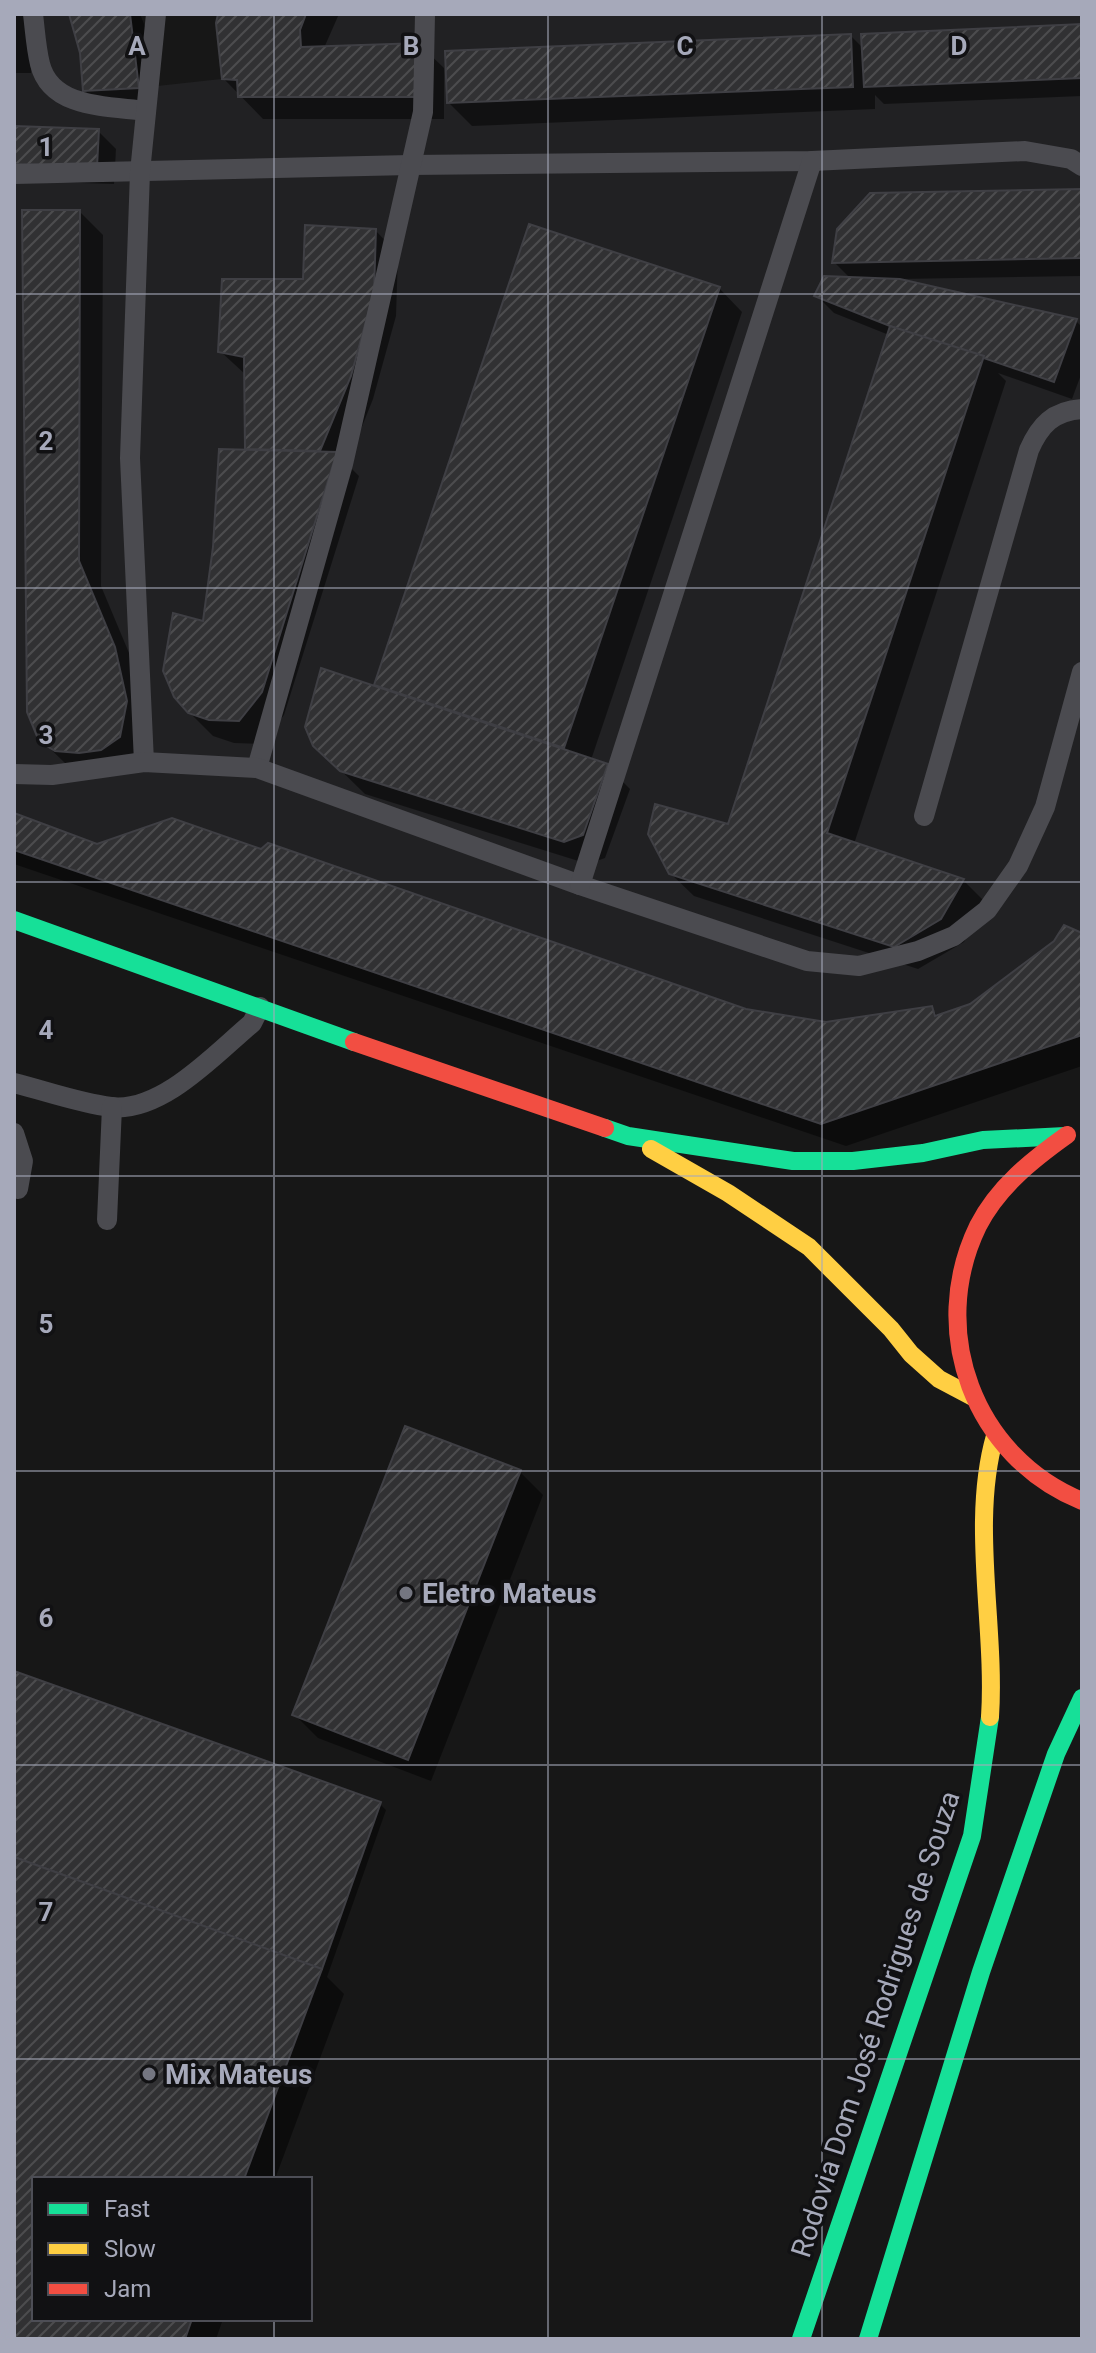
<svg xmlns="http://www.w3.org/2000/svg" width="1096" height="2353" viewBox="0 0 1096 2353" font-family="Roboto,sans-serif">
<defs>
<pattern id="building-hatch" width="6" height="6" patternUnits="userSpaceOnUse" patternTransform="scale(2)"><rect width="6" height="6" fill="#313133"/><path d="M-1 1l2-2M0 6l6-6M5 7l2-2" fill="none" stroke="#4c4c4e"/></pattern>
</defs>
<rect width="100%" height="100%" fill="#171717"/>
<path fill="#212123" d="M14,14H130L139,88L221,79L216,23L218,14H1082V1035L821,1124L14,850Z"/>
<g fill="#0007">
<path d="M14,14H21L32,25L31,73H14Z"/>
<path d="M71,14H140L146,29L156,106L103,108L84,90L82,53Z"/>
<path d="M221,14H339L324,48L420,45L444,68V119H263L224,79Z"/>
<path d="M1082,26V96L884,104L875,95V109L472,126L449,103L851,36L864,49Z"/>
<path d="M14,129L98,131L116,149L114,184L14,181Z"/>
<path d="M1082,191V276L900,279L1076,321L1082,327V372L1072,399L998,373L1006,381L854,844L963,880L986,903L964,942L918,969L694,896L670,873L730,827L889,335L834,313L816,295L851,279L834,262Z"/>
<path d="M80,212L103,235L101,586L137,672L143,760L65,763L41,740Z"/>
<path d="M530,226L719,288L742,312L591,760L607,766L630,789L605,858L588,864L365,794L315,745L375,687Z"/>
<path d="M375,230L398,254L396,316L373,399L347,464L359,476L284,715L262,744L234,743L213,736L189,712L205,623L248,451L246,375L220,351L304,281Z"/>
<path d="M14,815L97,846L745,1011L826,1024L931,1008L939,1017L971,1005L1082,935V1066L846,1146L14,864Z"/>
<path d="M520,1472L543,1495L431,1781L318,1738L295,1715Z"/>
<path d="M14,1673L380,1804L386,1810L327,1977L344,1994L275,2179H34V2319H223L216,2339H14Z"/>
</g>
<g fill="url(#building-hatch)" stroke="#3f3f44" stroke-width="2">
<path d="M69,14H130L139,88L83,91L80,53Z"/>
<path d="M218,14H306L300,30L301,47L421,43V97H238L237,80L222,79L216,23Z"/>
<path d="M1082,24V78L864,87L861,34Z"/>
<path d="M851,34L853,87L447,103L445,51Z"/>
<path d="M14,126L99,129L97,167L14,164Z"/>
<path d="M1082,189V258L832,263L837,229L870,193Z"/>
<path d="M22,210H80L79,561L115,647L127,701L120,737L101,750L79,753L55,751L39,741L27,712Z"/>
<path d="M529,224L720,287L564,748L374,685Z"/>
<path d="M305,225L376,229L374,292L351,376L320,451L245,449L244,357L218,352L222,279H303Z"/>
<path d="M824,276L900,279L1077,319L1054,382L890,326L814,296Z"/>
<path d="M890,326L984,356L827,833L964,879L941,919L894,947L669,874L648,834L655,804L728,824Z"/>
<path d="M219,449L337,452L262,692L239,721L209,720L188,713L174,697L163,671L173,613L203,621L213,547Z"/>
<path d="M321,668L608,764L583,835L564,842L340,771L313,746L305,727Z"/>
<path d="M14,813L97,844L172,818L261,849L268,843L746,1009L826,1022L932,1006L935,1016L970,1004L1054,941L1064,925L1082,933V1035L821,1124L14,850Z"/>
<path d="M405,1426L521,1470L408,1760L292,1715Z"/>
<path d="M14,1671L381,1802L322,1969L14,1857Z"/>
<path d="M14,1857L322,1969L244,2179H34V2319H192L185,2339H14Z"/>
</g>
<g fill="none" stroke-linecap="round" stroke-linejoin="round">
<g stroke="#4b4b50" stroke-width="20">
<path d="M33,14C35,30 36,48 40,64C51,109 109,106 146,111"/>
<path d="M14,174L410,165L812,161L1025,151L1071,159L1082,166"/>
<path d="M144,762L130,458L140,172L156,14"/>
<path d="M257,768L343,464L423,112L425,14"/>
<path d="M14,774L52,775L144,762L257,768L580,885L807,961L859,966L918,951L954,936L987,910L1018,866L1045,807L1082,672"/>
<path d="M924,816L1029,450C1040,425 1053,411 1082,409"/>
<path d="M580,885L812,161"/>
<path d="M14,1083C46,1091 79,1103 111,1107C162,1113 216,1053 252,1023L260,1007"/>
<path d="M14,1133L23,1161L18,1189"/>
<path d="M107,1220L112,1107"/>
</g>
<g stroke="#16e098" stroke-width="18">
<path d="M14,920L354,1042"/>
<path d="M605,1128L628,1136L793,1161H853L923,1153L983,1140L1065,1136"/>
<path d="M801,2339L972,1836L990,1717"/>
<path d="M868,2339L981,1972L1056,1754L1082,1698"/>
</g>
<g stroke="#ffcf43" stroke-width="18">
<path d="M651,1149L728,1193L809,1247L891,1329L911,1354L939,1379L973,1397"/>
<path d="M990,1717C996,1627 970,1523 995,1436"/>
</g>
<g stroke="#f24e42" stroke-width="18">
<path d="M354,1042L605,1128"/>
<path d="M1067,1135C1032,1160 998,1187 978,1226C927,1331 974,1457 1082,1501"/>
</g>
</g>
<path fill="none" stroke="#a6a9ba" stroke-width="2" stroke-opacity="0.55" d="M274,14V2179M548,14V2339M822,14V2339M14,294H1082M14,588H1082M14,882H1082M14,1176H1082M14,1471H1082M14,1765H1082M14,2059H1082M274,2319V2339"/>
<g fill="#747681" stroke="#111113" stroke-width="3">
<circle cx="406" cy="1593" r="8"/>
<circle cx="149" cy="2074" r="8"/>
</g>
<g text-anchor="middle" stroke-width="7" stroke-linejoin="round" paint-order="stroke">
<g font-size="28" font-weight="bold" fill="#a6a9ba" stroke="#111113" text-anchor="start">
<text x="422" y="1603">Eletro Mateus</text>
<text x="165" y="2084">Mix Mateus</text>
</g>
<g font-size="28" fill="#a6a9ba" stroke="#111113">
<text transform="translate(875 2024) rotate(-72)" y="10">Rodovia Dom José Rodrigues de Souza</text>
</g>
</g>
<g font-size="26" text-anchor="middle" font-weight="bold" fill="#a6a9ba" stroke="#111113" stroke-width="7" stroke-linejoin="round" paint-order="stroke">
<text x="137" y="55">A</text>
<text x="411" y="55">B</text>
<text x="685" y="55">C</text>
<text x="959" y="55">D</text>
<text x="46" y="156">1</text>
<text x="46" y="450">2</text>
<text x="46" y="744">3</text>
<text x="46" y="1039">4</text>
<text x="46" y="1333">5</text>
<text x="46" y="1627">6</text>
<text x="46" y="1921">7</text>
</g>
<rect width="1096" height="2353" fill="none" stroke="#a6a9ba" stroke-width="32"/>
<rect x="32" y="2177" width="280" height="144" fill="#111113" stroke="#4d4e56" stroke-width="2"/>
<rect x="48" y="2203" width="40" height="12" fill="#16e098" stroke="#4d4e56" stroke-width="2"/>
<text x="104" y="2217" font-size="24" fill="#a6a9ba">Fast</text>
<rect x="48" y="2243" width="40" height="12" fill="#ffcf43" stroke="#4d4e56" stroke-width="2"/>
<text x="104" y="2257" font-size="24" fill="#a6a9ba">Slow</text>
<rect x="48" y="2283" width="40" height="12" fill="#f24e42" stroke="#4d4e56" stroke-width="2"/>
<text x="104" y="2297" font-size="24" fill="#a6a9ba">Jam</text>
</svg>
